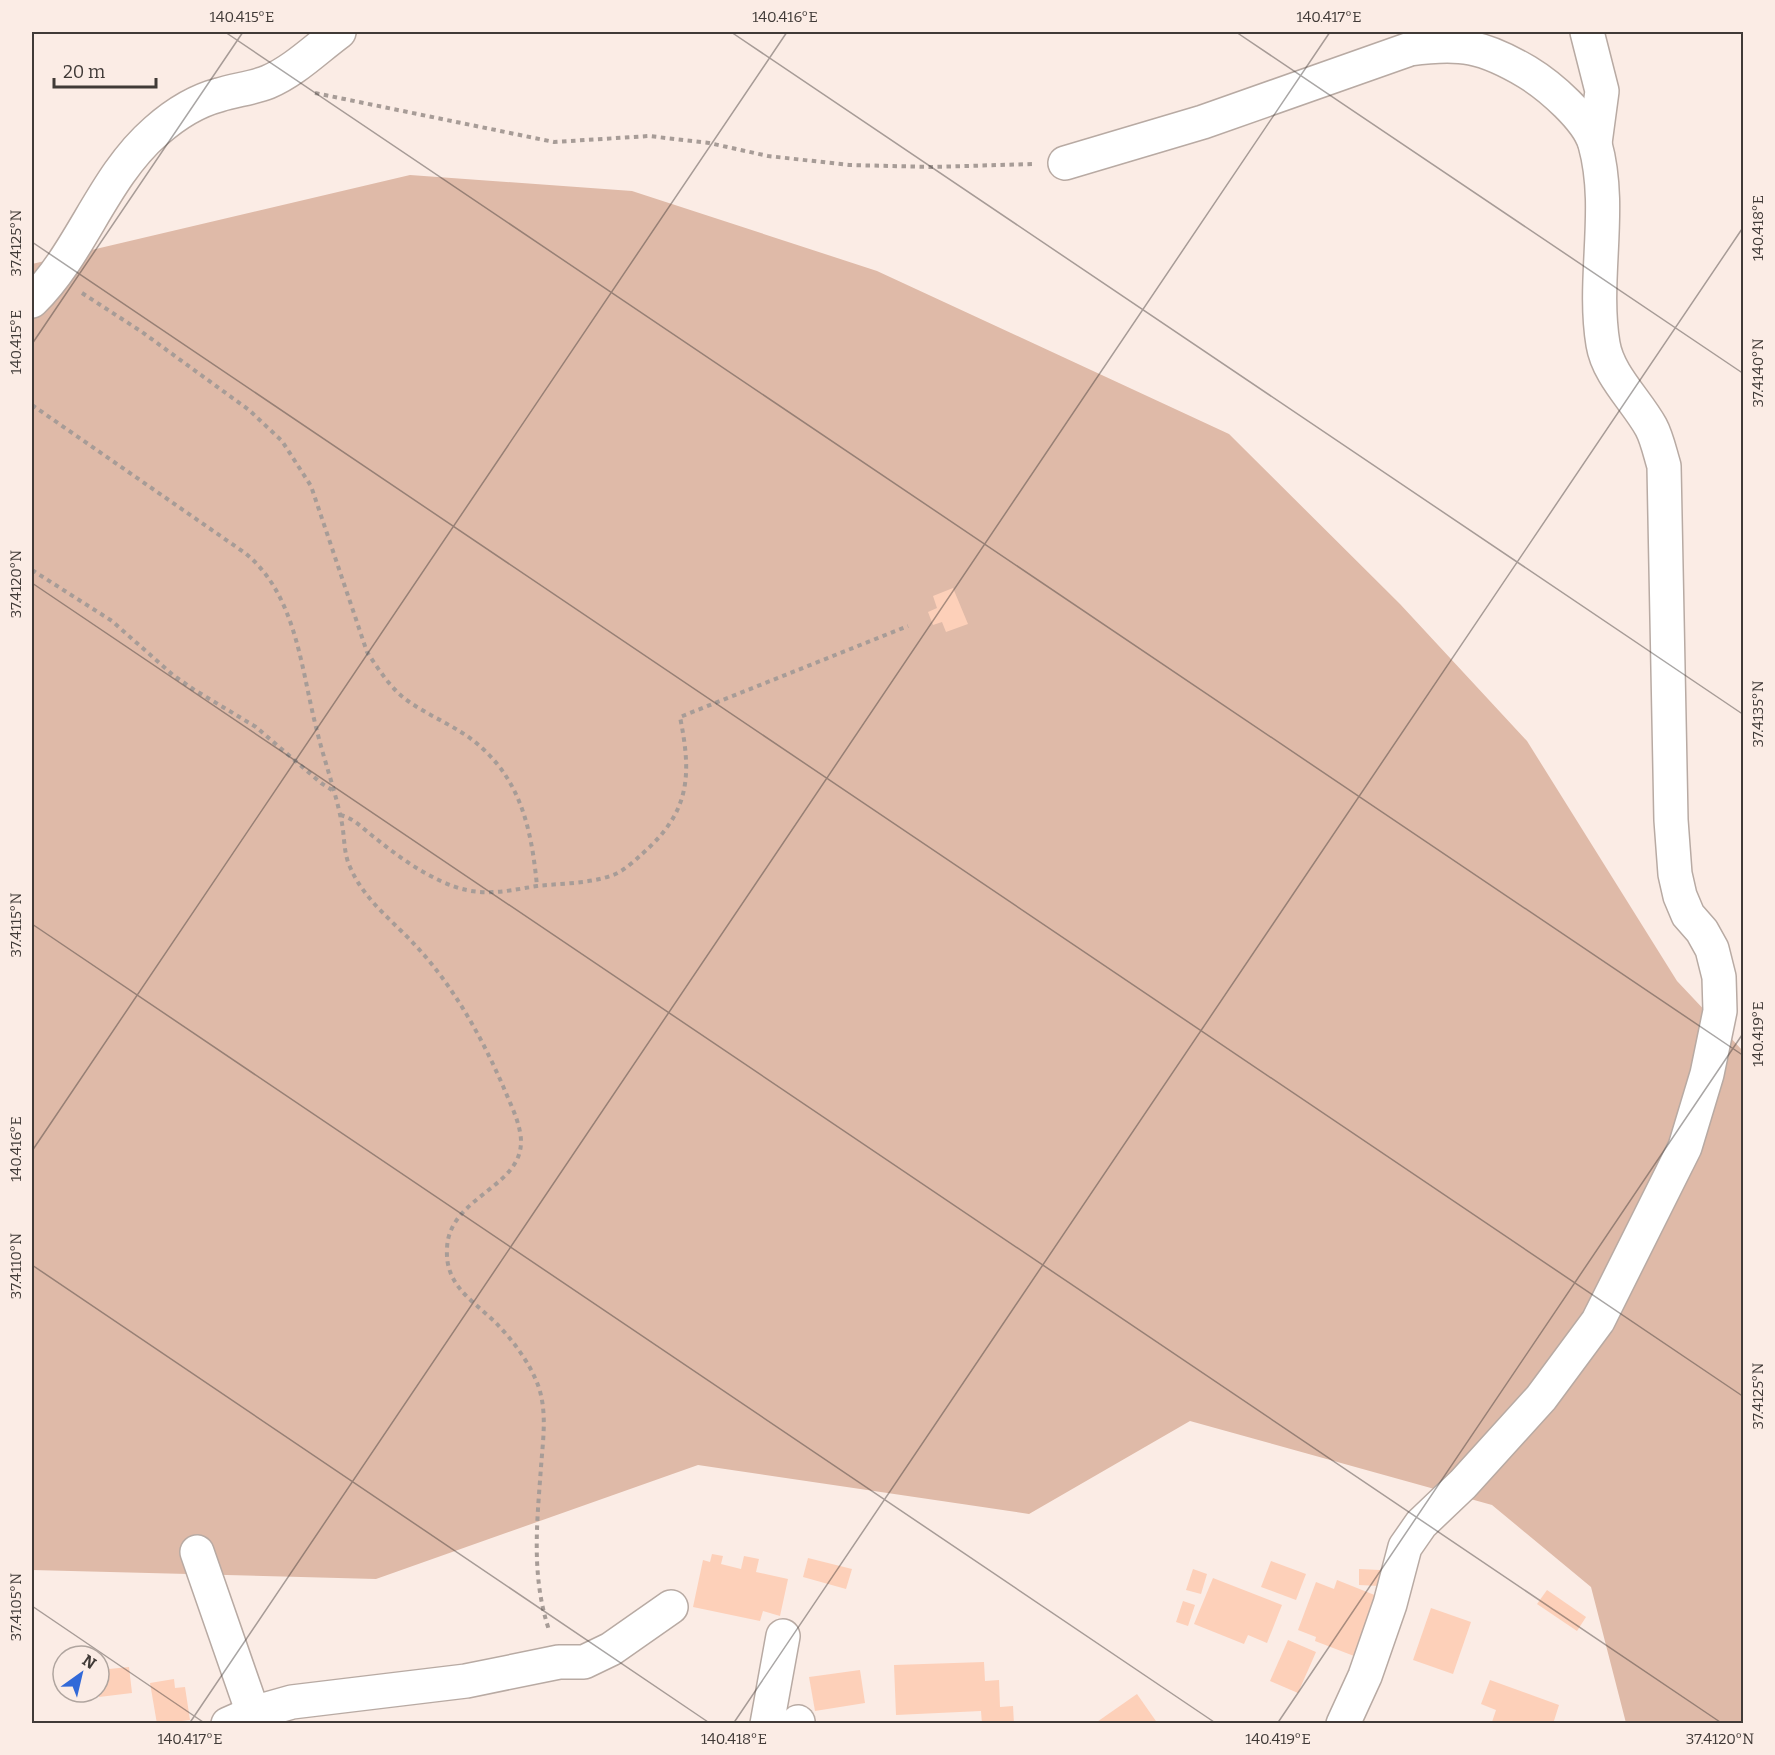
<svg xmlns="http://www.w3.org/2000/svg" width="1775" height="1755" viewBox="0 0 1775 1755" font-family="Bitter,serif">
<rect width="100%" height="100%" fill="#fbece5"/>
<path fill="#dfbaa8" d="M410,175L632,191L877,271L1229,434L1400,604L1527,741L1677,981L1743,1051V1723H1626L1591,1587L1492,1505L1190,1421L1029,1514L698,1465L376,1579L32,1570V264Z"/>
<g fill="#fdd0b9">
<path d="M953,588L968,624L946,632L942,622L933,625L928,612L937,608L933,596Z"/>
<path d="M712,1554L723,1556L721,1564L741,1569L744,1556L759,1559L756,1572L788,1579L780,1616L763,1611L760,1621L693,1607L703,1560L710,1562Z"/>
<path d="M808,1558L852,1569L846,1589L803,1577Z"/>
<path d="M1271,1561L1306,1574L1296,1600L1261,1587Z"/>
<path d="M1193,1569L1207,1574L1201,1594L1186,1590Z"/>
<path d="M1359,1569L1380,1570L1379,1586L1359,1585Z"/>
<path d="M1213,1578L1282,1605L1267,1643L1248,1635L1244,1644L1194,1624Z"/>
<path d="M1337,1580L1377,1596L1354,1656L1315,1641L1316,1637L1298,1630L1316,1582L1334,1589Z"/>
<path d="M1547,1590L1586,1617L1577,1631L1537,1604Z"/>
<path d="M1183,1601L1195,1605L1188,1626L1176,1622Z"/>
<path d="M1431,1608L1471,1622L1453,1674L1413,1660Z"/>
<path d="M1288,1640L1316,1652L1298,1693L1270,1681Z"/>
<path d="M984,1662L985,1681L999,1680L1000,1707L1013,1706L1014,1724H982L981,1711L896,1715L894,1665Z"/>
<path d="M129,1667L132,1693L99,1697V1670Z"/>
<path d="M860,1670L865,1703L815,1711L809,1677Z"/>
<path d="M174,1679L175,1688L185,1687L190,1720L157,1724L150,1683Z"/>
<path d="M1490,1680L1559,1705L1553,1724L1492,1722L1496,1710L1481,1704Z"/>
<path d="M1137,1694L1158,1724H1094Z"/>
</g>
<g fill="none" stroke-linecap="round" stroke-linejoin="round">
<g stroke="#b8aaa3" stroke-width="36">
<g id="minor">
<path d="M1587,32L1602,91L1595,143"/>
<path d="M1065,163L1203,122L1410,49C1461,42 1483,46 1527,72C1550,86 1588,119 1595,144C1613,209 1592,278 1603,344C1608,375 1636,400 1651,427C1657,438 1660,453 1664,466L1671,820L1675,874L1680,896L1688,915L1702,931L1712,949L1719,977L1720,1011L1707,1074L1685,1147L1598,1321L1541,1398L1463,1484L1421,1524L1405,1547L1390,1604L1365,1676L1343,1724"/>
<path d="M32,301C82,252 102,178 156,131C173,116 196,101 219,95C235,90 253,88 268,82C294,71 316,49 339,32"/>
<path d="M197,1552L253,1713"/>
<path d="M228,1724L253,1713L292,1702L466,1681L559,1662H584L611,1649L671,1607"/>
<path d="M767,1724L783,1636"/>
<path d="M797,1724L798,1722"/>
</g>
</g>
<g stroke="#a79c97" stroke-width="4" stroke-dasharray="4.5 4.5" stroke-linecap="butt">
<path d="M315,93L554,142L649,136L709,143L768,156L849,165L933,167L1032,164"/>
<path d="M82,293L142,332L249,410L282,441L311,486L367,652C379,670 391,689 408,701C432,718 461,728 482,748C523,785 532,835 537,886"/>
<path d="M32,405L245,553C297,595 301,670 317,731C324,760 335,790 341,819C345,835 343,852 350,867C364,900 393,921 416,946C454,987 481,1036 503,1086C509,1101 517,1116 520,1132C531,1187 448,1194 447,1249C445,1285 472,1300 495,1322C512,1339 531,1364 539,1388C547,1413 543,1440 541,1467C537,1523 531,1576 549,1630"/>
<path d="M32,570L112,621L173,675L193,689L256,727L321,783L332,790"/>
<path d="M340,815C354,818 363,829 374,837C395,854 418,871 443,882C478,898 501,892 537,886C562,883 589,884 613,875C624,871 634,861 642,854C690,812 692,776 680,717L908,626"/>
</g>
<use href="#minor" stroke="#fff" stroke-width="33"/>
</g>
<path fill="none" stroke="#403a37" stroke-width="1.5" stroke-opacity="0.45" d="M225,32L1744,1056M731,32L1744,715M1236,32L1744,374M1742,32L1744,33M32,242L1744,1397M32,344L243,32M32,583L1723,1724M32,924L1217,1724M32,1151L787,32M32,1265L711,1724M32,1606L206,1724M189,1724L1330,32M733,1724L1744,226M1277,1724L1744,1032"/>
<rect width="1775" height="1755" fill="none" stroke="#fbece5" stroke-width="66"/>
<g transform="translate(81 1674) rotate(34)"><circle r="28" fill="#fbece5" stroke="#b0a59f" stroke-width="1.5"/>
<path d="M0-4.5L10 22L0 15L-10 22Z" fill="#3269d8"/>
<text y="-9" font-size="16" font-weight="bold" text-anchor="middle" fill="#403a37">N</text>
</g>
<path d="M54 78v9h102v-9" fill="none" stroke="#403a37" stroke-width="3"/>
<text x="63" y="78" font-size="18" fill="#403a37" stroke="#fbece5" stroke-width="4.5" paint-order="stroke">20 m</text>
<rect x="33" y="33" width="1709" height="1689" fill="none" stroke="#403a37" stroke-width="2"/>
<g font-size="15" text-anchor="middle" fill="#403a37">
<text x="242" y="22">140.415°E</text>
<text x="785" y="22">140.416°E</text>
<text x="1329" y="22">140.417°E</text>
<text transform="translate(1758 228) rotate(-90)" y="5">140.418°E</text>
<text transform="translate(16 243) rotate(-90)" y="5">37.4125°N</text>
<text transform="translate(16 342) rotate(-90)" y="5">140.415°E</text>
<text transform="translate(1758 373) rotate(-90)" y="5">37.4140°N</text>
<text transform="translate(16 584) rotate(-90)" y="5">37.4120°N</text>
<text transform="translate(1758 714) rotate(-90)" y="5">37.4135°N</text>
<text transform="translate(16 925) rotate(-90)" y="5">37.4115°N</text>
<text transform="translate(1758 1034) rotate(-90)" y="5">140.419°E</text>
<text transform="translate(16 1149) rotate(-90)" y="5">140.416°E</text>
<text transform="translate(16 1266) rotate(-90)" y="5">37.4110°N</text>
<text transform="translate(1758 1396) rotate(-90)" y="5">37.4125°N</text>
<text transform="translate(16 1607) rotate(-90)" y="5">37.4105°N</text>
<text x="190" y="1744">140.417°E</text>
<text x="734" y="1744">140.418°E</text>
<text x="1278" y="1744">140.419°E</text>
<text x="1720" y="1744">37.4120°N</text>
</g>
</svg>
